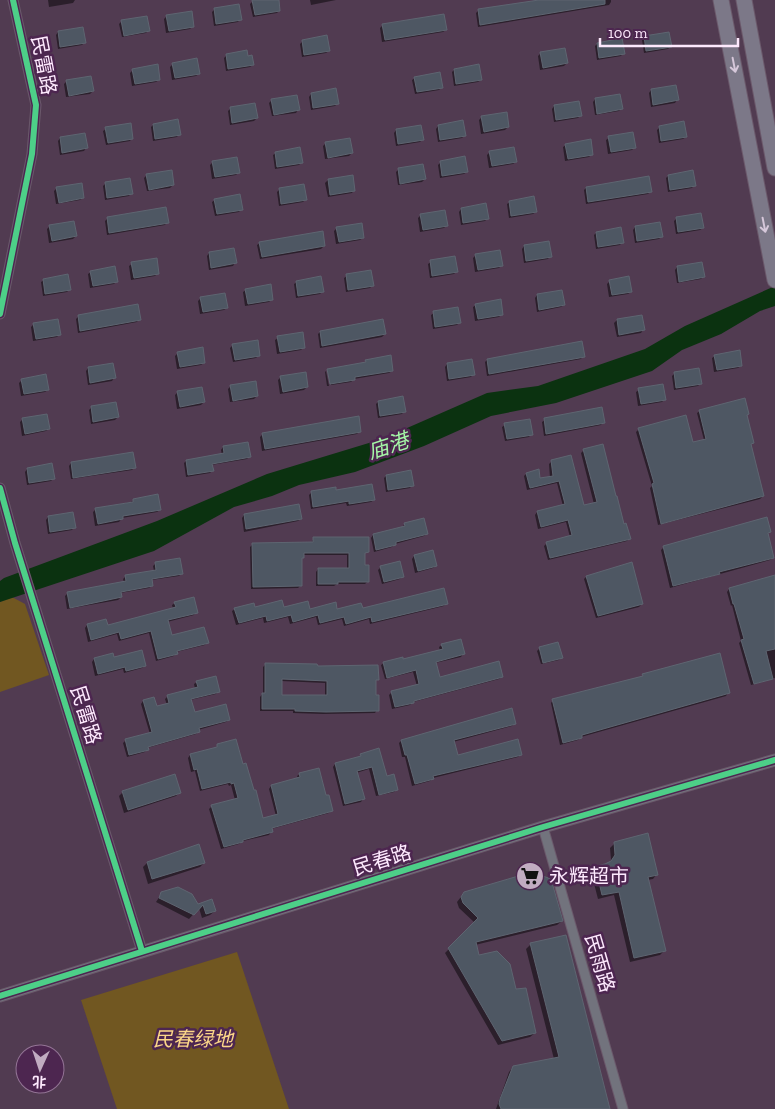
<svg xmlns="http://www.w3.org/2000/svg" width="775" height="1109" viewBox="0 0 775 1109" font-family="'Zilla Slab','Noto Sans SC',serif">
<rect width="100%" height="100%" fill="#513b51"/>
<g fill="#715721">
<path d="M12,597L25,604L49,675L0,692V602Z"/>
<path d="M237,952L289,1109H117L81,1000Z"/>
</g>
<path fill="#0b3210" d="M775,286V306L760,311L721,334L682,350L652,371L556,403L491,416L424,446L355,472L299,485L272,496L234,507L154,551L0,602V581L4,578L157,521L267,474L382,439L487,393L538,386L645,349L685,326Z"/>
<g fill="#0007" fill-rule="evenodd">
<path d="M48,0H75L73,3L49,7Z"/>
<path d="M259,0H277L279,11L277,13L253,17L250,4L253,1Z"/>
<path d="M310,0H336L311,5Z"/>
<path d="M541,0H611V2L609,5L478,27L476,13L479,10Z"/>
<path d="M214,10L240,19L238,22L214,26L212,12Z"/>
<path d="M167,16L193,26L190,29L166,33L164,19Z"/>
<path d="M122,21L148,31L146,33L122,37L119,24Z"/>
<path d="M383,25L446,30L443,32L382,42L380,28Z"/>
<path d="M58,32L85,42L82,45L58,49L56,35Z"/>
<path d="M644,37L670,47L668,49L644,53L642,40Z"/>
<path d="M303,41L329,51L326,53L302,57L300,44Z"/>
<path d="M597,44L623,53L621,56L597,60L595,46Z"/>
<path d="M541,53L567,63L564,66L540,70L538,56Z"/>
<path d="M227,55L247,57L253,65L250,67L226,71L224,58Z"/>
<path d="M173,64L199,74L196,76L172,80L170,67Z"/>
<path d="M133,70L159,80L156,82L132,86L130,73Z"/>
<path d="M454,70L481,80L478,82L454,86L452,72Z"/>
<path d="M415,78L441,88L439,90L415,94L412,80Z"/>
<path d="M67,81L93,91L90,94L66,97L64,84Z"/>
<path d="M651,90L677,100L675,103L651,107L649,93Z"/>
<path d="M311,94L337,104L335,106L311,110L309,97Z"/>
<path d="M595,99L621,109L619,111L595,115L593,102Z"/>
<path d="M272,100L298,110L296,113L272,116L269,103Z"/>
<path d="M554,106L580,116L578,118L554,122L552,109Z"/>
<path d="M231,108L257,118L254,121L230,125L228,111Z"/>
<path d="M482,117L508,127L505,130L481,134L479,120Z"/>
<path d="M153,125L179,134L177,137L153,141L151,127Z"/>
<path d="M438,126L464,136L462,138L438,142L436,129Z"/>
<path d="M660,127L686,137L683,139L659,143L657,130Z"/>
<path d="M106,129L132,138L130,141L106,145L103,131Z"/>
<path d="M396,130L422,140L420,142L396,146L394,133Z"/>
<path d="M84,134L86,148L84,151L60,155L58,141L60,138Z"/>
<path d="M609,138L635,147L632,150L608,154L606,140Z"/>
<path d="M326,143L352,153L349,156L325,159L323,146Z"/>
<path d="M566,145L592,154L589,157L565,161L563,147Z"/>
<path d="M490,152L516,162L513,164L489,168L487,155Z"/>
<path d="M276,153L302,162L299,165L275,169L273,155Z"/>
<path d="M213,162L239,172L236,175L212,179L210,165Z"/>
<path d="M441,162L467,172L464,174L440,178L438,165Z"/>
<path d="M399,169L425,179L422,182L398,185L396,172Z"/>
<path d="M147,175L173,185L170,188L147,191L144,178Z"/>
<path d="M352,176L354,190L352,193L328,197L325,183L328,180Z"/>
<path d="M668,176L694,185L692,188L668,192L666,178Z"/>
<path d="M105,184L131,193L129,196L105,200L103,186Z"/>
<path d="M57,188L83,198L80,200L56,204L54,191Z"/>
<path d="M586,188L651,191L648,194L586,204L584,190Z"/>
<path d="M280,189L306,199L303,202L279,206L277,192Z"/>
<path d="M215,200L241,209L239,212L215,216L212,202Z"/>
<path d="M510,202L536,212L533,214L509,218L507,204Z"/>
<path d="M461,209L487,219L485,221L461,225L459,212Z"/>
<path d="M421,215L447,225L444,228L420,232L418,218Z"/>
<path d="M677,218L703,228L700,230L676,234L674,221Z"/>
<path d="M107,219L167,222L165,225L107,235L105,221Z"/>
<path d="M50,226L76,236L73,239L49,243L47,229Z"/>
<path d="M635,227L661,237L659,239L635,243L633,230Z"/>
<path d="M337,228L363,238L360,240L336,244L334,231Z"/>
<path d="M596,233L622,242L620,245L596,249L594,235Z"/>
<path d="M260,243L324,246L321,249L260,259L257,245Z"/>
<path d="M524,246L550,256L548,259L524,263L522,249Z"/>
<path d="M209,253L235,263L233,266L209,270L207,256Z"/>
<path d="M476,255L502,265L499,268L475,272L473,258Z"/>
<path d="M431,262L457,271L454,274L430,278L428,264Z"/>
<path d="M132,264L158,273L155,276L131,280L129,266Z"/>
<path d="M677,267L703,277L701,279L677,283L675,270Z"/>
<path d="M91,272L117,281L114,284L90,288L88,274Z"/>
<path d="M347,276L373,285L370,288L346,292L344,278Z"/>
<path d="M44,280L70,289L67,292L43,296L41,282Z"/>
<path d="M610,281L631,292L628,294L609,297L607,284Z"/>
<path d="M297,282L323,291L320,294L296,298L294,284Z"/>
<path d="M246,290L272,299L269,302L245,306L243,292Z"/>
<path d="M537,295L564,305L561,307L537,312L535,298Z"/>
<path d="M201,298L227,308L224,310L200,314L198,301Z"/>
<path d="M476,305L502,314L499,317L475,321L473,307Z"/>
<path d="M434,313L460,322L457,325L433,329L431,315Z"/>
<path d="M79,316L139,319L137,322L78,333L76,319Z"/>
<path d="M641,316L643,330L641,333L617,337L614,323L617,320Z"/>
<path d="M34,324L60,334L57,337L33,341L31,327Z"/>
<path d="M320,332L385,334L382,337L320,348L318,334Z"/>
<path d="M278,338L304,347L301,350L277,354L275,340Z"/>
<path d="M233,345L259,355L256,358L233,362L230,348Z"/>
<path d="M178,353L204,363L201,365L177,369L175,356Z"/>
<path d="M583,356L581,359L487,376L485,362L487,360Z"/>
<path d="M715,356L741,366L738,368L714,372L712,358Z"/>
<path d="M366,361L392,371L389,373L354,379L351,382L331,385L329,370L363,364Z"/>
<path d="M112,364L114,378L112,381L88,385L86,371L88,368Z"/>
<path d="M447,364L473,374L471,377L447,381L445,367Z"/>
<path d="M326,371L329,386H327L325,372Z"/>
<path d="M675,373L701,383L698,386L674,390L672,376Z"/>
<path d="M281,377L307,387L304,390L280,394L278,380Z"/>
<path d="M22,380L48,390L45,392L21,396L19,383Z"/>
<path d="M231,386L257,396L254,399L230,402L228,389Z"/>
<path d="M639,390L665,399L662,402L638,406L636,392Z"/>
<path d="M178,392L204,402L201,405L177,409L175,395Z"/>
<path d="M378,402L404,411L402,414L378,418L376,404Z"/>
<path d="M92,407L118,417L115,420L91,424L89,410Z"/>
<path d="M700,411L746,416L753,443L750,445L763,496L760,499L658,525L650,488L652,486L636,432L639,429L692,444L704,440L697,413Z"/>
<path d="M23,419L49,429L46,431L22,436L20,422Z"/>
<path d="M545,420L603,422L601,425L544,436L542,422Z"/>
<path d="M505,425L531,434L529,437L505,441L502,427Z"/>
<path d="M360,431L357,434L262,451L260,437L263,434Z"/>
<path d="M223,447L249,457L247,459L211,465L212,471L210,473L186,477L184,463L186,461L222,455L221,450Z"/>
<path d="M584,450L629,539L627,541L548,560L544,546L547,543L570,537L566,522L538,529L535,515L537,512L563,506L557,483L527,490L524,476L526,474L539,480L550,478L549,464L552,461L583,507L594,504L581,453Z"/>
<path d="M71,463L135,467L132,470L71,479L69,466Z"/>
<path d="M27,469L53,479L51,481L27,485L25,472Z"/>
<path d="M386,476L412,485L410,488L386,492L384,478Z"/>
<path d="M336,492L374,500L371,502L347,506L346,503L311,509L309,495L311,493Z"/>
<path d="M134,500L160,510L157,512L122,518L119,522L95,526L93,512L96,509L131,502Z"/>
<path d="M244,515L301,519L298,521L244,532L242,518Z"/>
<path d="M48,517L74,527L72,530L48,534L46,520Z"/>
<path d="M405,524L427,534L424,536L395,544L392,547L374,552L371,538L373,535L402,527Z"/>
<path d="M770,532L767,535L773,558L770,560L670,588L661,550L664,547Z"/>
<path d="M314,538L368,551L364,554V567L368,581L365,584H337L334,586H316V572L318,569H347V555H303L301,560V585L298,588L251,589L250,547L253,544L311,543Z"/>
<path d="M414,556L436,566L433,568L415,573L412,559Z"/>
<path d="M156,563L182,573L179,576L151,580L152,586L149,588L120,593L121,597L118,600L67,609L65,596L68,593L124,582L123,579L126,576L154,571L153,566Z"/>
<path d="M381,567L402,576L400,579L382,584L378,570Z"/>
<path d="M586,577L642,604L639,607L596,618L584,579Z"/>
<path d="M775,577V678L751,685L739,643L741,641L732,605L731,606L727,592L729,589Z"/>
<path d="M175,603L196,612L194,615L167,622L171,637L207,642L205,645L176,652L174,656L156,661L149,633L119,641L117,634L88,642L85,628L87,625L105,621L107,627L173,609L172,605Z"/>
<path d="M446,603L444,606L370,624L369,619L344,626L342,619L318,625L316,617L290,624L288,617L264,623L263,618L236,625L232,611L235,609L337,611Z"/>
<path d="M442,645L463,654L461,657L435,663L439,679L502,677L499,679L413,702L410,705L392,709L389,695L391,693L417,686L413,672L385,679L381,665L384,663L402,660L440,651L439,647Z"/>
<path d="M540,648L561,657L559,660L541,664L537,651Z"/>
<path d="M94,659H113L145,666L142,668L124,673L123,669L95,676L92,662Z"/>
<path d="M266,664L316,667L377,679L375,682L377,710L375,713L323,714L293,713V711H260V697L263,693V667ZM281,681L325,683V696H281Z"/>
<path d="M643,675L728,693L726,696L581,737L578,740L560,745L551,703L553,700L640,678Z"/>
<path d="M197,682L218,691L216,694L190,700L194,714L229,720L226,722L198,730V732L196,734L147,748L145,752L127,757L123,743L126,740L150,734L141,704L143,701L156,708L167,705L165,699L168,696L195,689L194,684Z"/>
<path d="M514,724L512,726L453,742L457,757L521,754L518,757L433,778L430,781L412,786L405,757H402L399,743L401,741Z"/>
<path d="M217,746L242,766L262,819L276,816L269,789L271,786L298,779L297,776L300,774L325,797L331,810L329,813L271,829V832L269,835L243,841L239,844L221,849L209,809L212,806L235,800L231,785L229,786L228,784L200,791L195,771L191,772L188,758L190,755L215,749Z"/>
<path d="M361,755L397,789L394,792L376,796L369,769L356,773L363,799L361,802L343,806L333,767L335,764L358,758Z"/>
<path d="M123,792H180L176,796L124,813L119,796Z"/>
<path d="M615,843L657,874L653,879L647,880L664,951L660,955L630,962L614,895L598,899L591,872L595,867L609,864L611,860L610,848Z"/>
<path d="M147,863H204L200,867L148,884L143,867Z"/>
<path d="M162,893L197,905L211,901L215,911L210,915L202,918L199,908L189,919L156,902Z"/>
<path d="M464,893L562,921L557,925L475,945L478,957L515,991L535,1033L530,1037L498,1045L445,953L475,923L459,908L457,902Z"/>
<path d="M531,944L609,1109H496L509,1072L513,1067L554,1059L526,949Z"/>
</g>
<g fill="#4e5763" stroke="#5e6571" fill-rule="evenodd">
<path d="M252,0H279L280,11L255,15Z"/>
<path d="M539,0H605V4L480,25L478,9Z"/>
<path d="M239,4L242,20L216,24L214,8Z"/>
<path d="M192,11L194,27L169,31L166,15Z"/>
<path d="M444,14L447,30L385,40L382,24Z"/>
<path d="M147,16L150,31L124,36L121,20Z"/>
<path d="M83,27L86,43L60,47L58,31Z"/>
<path d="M669,32L672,47L646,51L644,36Z"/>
<path d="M327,35L330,51L304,55L302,40Z"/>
<path d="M622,38L625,54L599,58L597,43Z"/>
<path d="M565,48L568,63L543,68L540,52Z"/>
<path d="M247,50L248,56L252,55L254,65L228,69L226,54Z"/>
<path d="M197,58L200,74L175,78L172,63Z"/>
<path d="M158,64L160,80L135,84L132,69Z"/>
<path d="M479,64L482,80L456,84L454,69Z"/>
<path d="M440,72L443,88L417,92L414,77Z"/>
<path d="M91,76L94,91L69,96L66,80Z"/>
<path d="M676,85L679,100L653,105L651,89Z"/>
<path d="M336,88L339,104L313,108L311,93Z"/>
<path d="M620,94L623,109L597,114L595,98Z"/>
<path d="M297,95L300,110L274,115L271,99Z"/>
<path d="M579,101L582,116L556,120L554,105Z"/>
<path d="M255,103L258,118L232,123L230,107Z"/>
<path d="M507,112L509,127L484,132L481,116Z"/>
<path d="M178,119L181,135L155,139L153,124Z"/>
<path d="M463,120L466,136L440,140L438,125Z"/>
<path d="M684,121L687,137L661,141L659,126Z"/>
<path d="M131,123L133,139L108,143L105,127Z"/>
<path d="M421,125L424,140L398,144L396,129Z"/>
<path d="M633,132L636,148L611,152L608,136Z"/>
<path d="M85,133L88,148L62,153L60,137Z"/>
<path d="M350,138L353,153L328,158L325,142Z"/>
<path d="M591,139L593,155L568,159L565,144Z"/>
<path d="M300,147L303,163L277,167L275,152Z"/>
<path d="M514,147L517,162L492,166L489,151Z"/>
<path d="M465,156L468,172L442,176L440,161Z"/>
<path d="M237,157L240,173L215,177L212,161Z"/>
<path d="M423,164L426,179L400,184L398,168Z"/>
<path d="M172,170L174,185L149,190L146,174Z"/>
<path d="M693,170L696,186L670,190L668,175Z"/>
<path d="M353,175L355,191L330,195L328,179Z"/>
<path d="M649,176L652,192L588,202L586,187Z"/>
<path d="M130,178L133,194L107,198L105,182Z"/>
<path d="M82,183L84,198L59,203L56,187Z"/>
<path d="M304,184L307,200L281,204L279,188Z"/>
<path d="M240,194L243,210L217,214L214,199Z"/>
<path d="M534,196L537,212L511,216L509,201Z"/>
<path d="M486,203L489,219L463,223L461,208Z"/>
<path d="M166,207L169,223L109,233L107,217Z"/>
<path d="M445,210L448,226L423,230L420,214Z"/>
<path d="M701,213L704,228L678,232L676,217Z"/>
<path d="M74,221L77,236L52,241L49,225Z"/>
<path d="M660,222L663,237L637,241L635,226Z"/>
<path d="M362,223L364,238L339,242L336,227Z"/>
<path d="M621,227L624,243L598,247L596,232Z"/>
<path d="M323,231L325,246L262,257L259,242Z"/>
<path d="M549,241L552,257L526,261L524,245Z"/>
<path d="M234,248L237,263L211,268L209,252Z"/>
<path d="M500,250L503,266L478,270L475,254Z"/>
<path d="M455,256L458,272L432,276L430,260Z"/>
<path d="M157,258L159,274L134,278L131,262Z"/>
<path d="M702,262L705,277L679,282L677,266Z"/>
<path d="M115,266L118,282L93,286L90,271Z"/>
<path d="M371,270L374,286L348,290L346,274Z"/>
<path d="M68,274L71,290L45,294L43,279Z"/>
<path d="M321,276L324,292L298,296L296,281Z"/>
<path d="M629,276L632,292L612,295L609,280Z"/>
<path d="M271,284L273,300L248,304L245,289Z"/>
<path d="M562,290L565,305L539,310L537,294Z"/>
<path d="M225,293L228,308L203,312L200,297Z"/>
<path d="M501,299L503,315L478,319L475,304Z"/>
<path d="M138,304L141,320L80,331L78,315Z"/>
<path d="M458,307L461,323L435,327L433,311Z"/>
<path d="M642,315L645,330L619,335L617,319Z"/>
<path d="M58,319L61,335L36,339L33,323Z"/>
<path d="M383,319L386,334L322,346L320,331Z"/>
<path d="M303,332L305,348L280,352L277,336Z"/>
<path d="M258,340L260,356L235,360L232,344Z"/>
<path d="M582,341L585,357L489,374L487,359Z"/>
<path d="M203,347L205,363L180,367L177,352Z"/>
<path d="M740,350L742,366L717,370L714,355Z"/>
<path d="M391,355L393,371L355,377V380L330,384L327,369L366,362L365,360Z"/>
<path d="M472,359L475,375L449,379L447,363Z"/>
<path d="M113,363L116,378L90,383L88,367Z"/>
<path d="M699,368L702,384L676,388L674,372Z"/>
<path d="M306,372L308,387L283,392L280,376Z"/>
<path d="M46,374L49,390L24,394L21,379Z"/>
<path d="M256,381L258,396L233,401L230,385Z"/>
<path d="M663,384L666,400L641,404L638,388Z"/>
<path d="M202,387L205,402L180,407L177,391Z"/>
<path d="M403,396L406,412L380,416L378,401Z"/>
<path d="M745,398L749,414L747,415L754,443L751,444L764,496L661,524L652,484L654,483L638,428L686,415L693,442L706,439L699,410Z"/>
<path d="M116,402L119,417L93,422L91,406Z"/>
<path d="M602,407L605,423L546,434L544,418Z"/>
<path d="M47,414L50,429L25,434L22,418Z"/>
<path d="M359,416L361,432L265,449L262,433Z"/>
<path d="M530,419L533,435L507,439L504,423Z"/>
<path d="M248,442L251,457L212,464L214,471L188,475L186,460L224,453L223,446Z"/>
<path d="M603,444L616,496H617L624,524L626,523L631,539L550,558L546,542L572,535L568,520L541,527L537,511L565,504L559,481L530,488L526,473L539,469L540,478L553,476L551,460L571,455L584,505L597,502L583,449Z"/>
<path d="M133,452L136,468L73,478L71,462Z"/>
<path d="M52,463L55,479L29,483L27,468Z"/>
<path d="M411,470L414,486L388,490L386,475Z"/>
<path d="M372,484L375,500L349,504V501L313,507L311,491L336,487V490Z"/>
<path d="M158,494L161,510L123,516V519L98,524L95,508L133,502V499Z"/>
<path d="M299,504L302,519L246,529L244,514Z"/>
<path d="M73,512L76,528L50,532L48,516Z"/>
<path d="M767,517L771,532L768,533L774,558L719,572L720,574L673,586L663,546Z"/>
<path d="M424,518L428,534L396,542V545L376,550L373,534L405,526L404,523Z"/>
<path d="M313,537H369V552L365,553V565H369V582H338V584H318V568H349V553H304V558H302V586L253,587L252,543L313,542Z"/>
<path d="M433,550L437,566L418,571L414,555Z"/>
<path d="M180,558L183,574L152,579L153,586L121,592L122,597L70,608L67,592L126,581L125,575L156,570L155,562Z"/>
<path d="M400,561L404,577L384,582L380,566Z"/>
<path d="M632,562L643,604L598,616L586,576Z"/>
<path d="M775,575V649L766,651L773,679L754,684L741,640L744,639L734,604H733L729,588Z"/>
<path d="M444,588L448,604L372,622L371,617L346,624L344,617L320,623L318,615L293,622L291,615L267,621L266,616L239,623L234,608L254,603L255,607L282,600L284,607L308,601L310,609L336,602L337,609L361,603L363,608Z"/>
<path d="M194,597L198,613L168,620L172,635L204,627L209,643L177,651L178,654L158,659L151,631L121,639L119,632L91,640L87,624L106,619L108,625L176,607L174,602Z"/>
<path d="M461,639L465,654L436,662L440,677L499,661L503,677L414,701V703L395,707L391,691L419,684L416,670L387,678L383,662L403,657V659L443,649L441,644Z"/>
<path d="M558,642L563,658L543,663L539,647Z"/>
<path d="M142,650L146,666L126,671L125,667L98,674L94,658L113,653L114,657Z"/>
<path d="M720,653L730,693L582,735V738L563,743L552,699L643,676L642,674Z"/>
<path d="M265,663L317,664L318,666L378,665L379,680H376V695H379V711L326,712L295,711V709H262V693H265ZM282,679L327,681V695H282Z"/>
<path d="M216,676L220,692L191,699L195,712L226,704L230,720L199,728L200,732L148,747L149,750L129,755L125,739L152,732L143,700L154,697L157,706L169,703L167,695L198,687L196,681Z"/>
<path d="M512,708L516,724L454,740L458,755L518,739L522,755L433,776L434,779L415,784L407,755H405L401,740Z"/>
<path d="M236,739L243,764L246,763L254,790H256L263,818L278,814L271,785L300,777L299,773L319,768L326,795H329L333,811L272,828L273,832L243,840V842L224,847L211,805L238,798L234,783L231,784V782L202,789L197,769L194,770L190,754L217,747V744Z"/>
<path d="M379,748L387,776L394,774L398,790L379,795L372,767L357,771L365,799L345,804L335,763L361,756L360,754Z"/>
<path d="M175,774L181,793L128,810L122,791Z"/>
<path d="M648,833L658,875L648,877L666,951L634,958L619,892L602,895L595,866L605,864L611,861L615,855L614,842Z"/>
<path d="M199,844L205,863L152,879L147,862Z"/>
<path d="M532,872L551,879L563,921L476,942L479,955L497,951L510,964L516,989L526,988L536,1033L502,1041L448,948L478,918L463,903L461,897L464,892Z"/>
<path d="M178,887L192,894L198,904L212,899L216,911L206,914L203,905L194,915L159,898L161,892Z"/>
<path d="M566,935L610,1109H501L499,1104L500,1099L513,1066L559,1057L530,943Z"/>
</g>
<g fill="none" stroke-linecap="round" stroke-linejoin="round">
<g stroke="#6b596b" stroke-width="11">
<g id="minor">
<path d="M0,314L32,154L36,105L13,0"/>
<path d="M0,488L15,543L142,951"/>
<path d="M543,827L623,1109"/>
</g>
</g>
<g stroke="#6b596b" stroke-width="13">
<path id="tertiary" d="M0,996L543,827L775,760"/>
</g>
<g stroke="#6b596b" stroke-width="17">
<g id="trunk">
<path d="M721,0L775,280"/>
<path d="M744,0L775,168"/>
</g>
</g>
<use href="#minor" stroke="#72737d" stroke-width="9"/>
<use href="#tertiary" stroke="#72737d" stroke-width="11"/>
<use href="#trunk" stroke="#7c7888" stroke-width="15"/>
<g stroke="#4d2650" stroke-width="9">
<g id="cycleway">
<path d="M0,314L32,154L36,105L13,0"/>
<path d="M0,488L15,543L142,951"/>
<path d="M0,996L543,827L775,760"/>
</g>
</g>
<use href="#cycleway" stroke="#4dcf88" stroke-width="6"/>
</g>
<defs><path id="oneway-shaft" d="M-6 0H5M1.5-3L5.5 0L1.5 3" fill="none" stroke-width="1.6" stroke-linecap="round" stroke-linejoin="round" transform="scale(1.25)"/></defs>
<g stroke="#d6c7da">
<use href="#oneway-shaft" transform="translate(734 65) rotate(79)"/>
<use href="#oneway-shaft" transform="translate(764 225) rotate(79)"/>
</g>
<defs>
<g id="supermarket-disc" transform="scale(1.4375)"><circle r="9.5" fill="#c1acc1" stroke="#4d2650"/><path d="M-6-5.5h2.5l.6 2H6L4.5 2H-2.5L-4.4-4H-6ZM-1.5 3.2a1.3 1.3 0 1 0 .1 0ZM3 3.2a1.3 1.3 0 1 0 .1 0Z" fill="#111"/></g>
</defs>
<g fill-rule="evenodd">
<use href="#supermarket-disc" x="530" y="876"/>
</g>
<g text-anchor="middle" stroke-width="5" stroke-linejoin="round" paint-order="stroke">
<g font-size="20" fill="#fde9fd" stroke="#4d2650">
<text transform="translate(44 65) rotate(79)" y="7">民雷路</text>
<text transform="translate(86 715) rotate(73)" y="7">民雷路</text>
<text transform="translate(382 860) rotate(-17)" y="7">民春路</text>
<text transform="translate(600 963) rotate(74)" y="7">民雨路</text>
</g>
<g font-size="20" fill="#fde9fd" stroke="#4d2650" text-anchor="start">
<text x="549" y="883">永辉超市</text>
</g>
<g font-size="20" font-style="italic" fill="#fbd688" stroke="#4d2650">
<text x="193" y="1046">民春绿地</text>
</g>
<g font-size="21" font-style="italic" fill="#a5f6a7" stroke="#4d2650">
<text transform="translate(388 446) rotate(-18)" y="7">庙港</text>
</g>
</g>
<g transform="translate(40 1069) rotate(183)"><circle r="24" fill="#4d2650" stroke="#937495"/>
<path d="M0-4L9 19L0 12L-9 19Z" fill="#c1acc1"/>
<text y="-8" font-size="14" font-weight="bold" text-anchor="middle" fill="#fde9fd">北</text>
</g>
<path d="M600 38v8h138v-8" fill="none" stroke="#fde9fd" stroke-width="2.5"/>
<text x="608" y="38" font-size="15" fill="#fde9fd" stroke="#4d2650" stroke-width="4" paint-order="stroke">100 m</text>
</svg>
